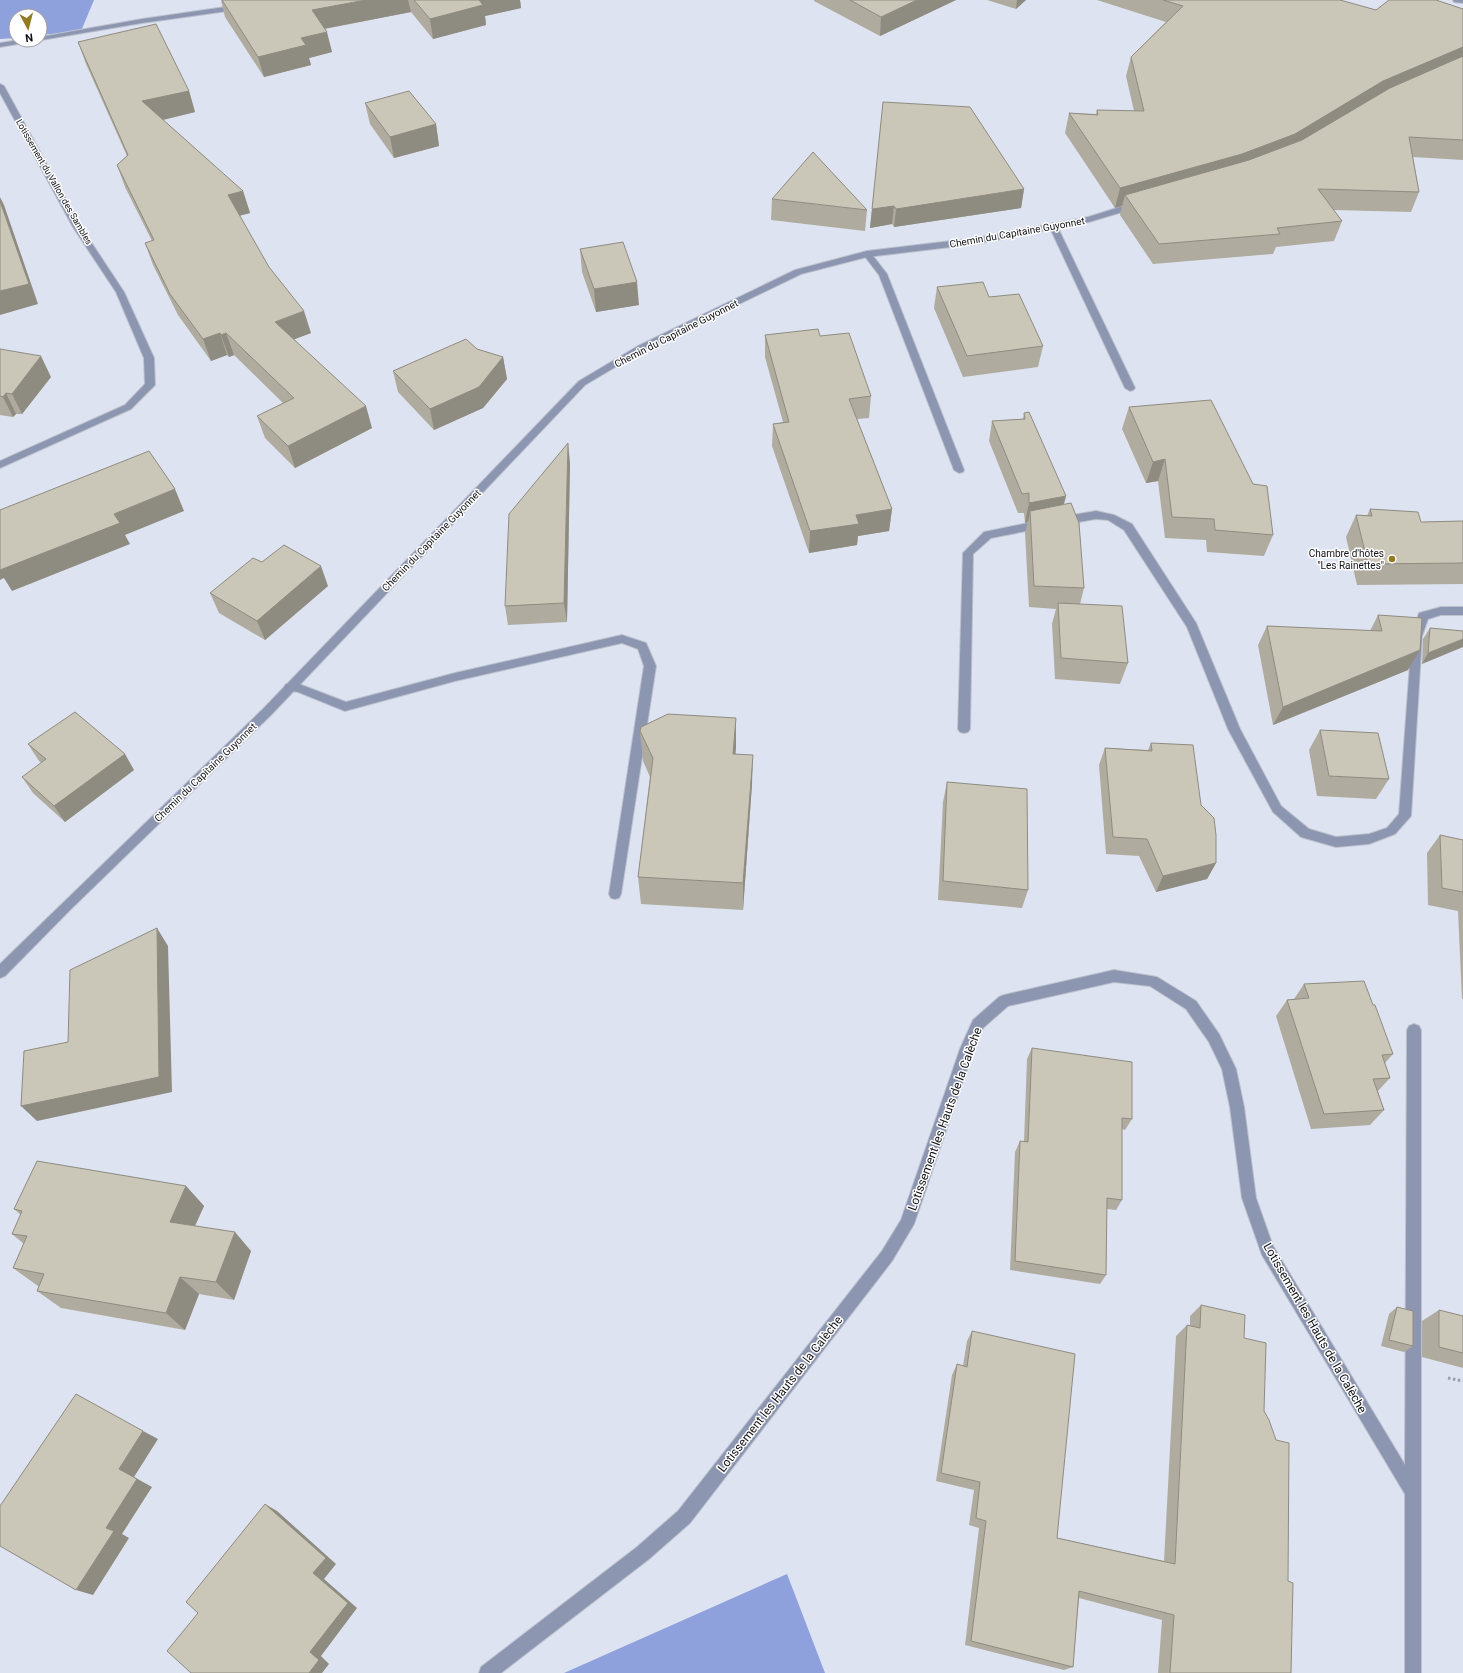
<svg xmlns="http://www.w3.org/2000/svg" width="1463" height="1673" viewBox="0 0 1463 1673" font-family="Roboto,sans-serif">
<rect width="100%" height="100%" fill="#dde3f1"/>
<g fill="#8ea1dd">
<path d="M0,0H94L81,31L40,35V16H16V38L0,39Z"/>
<path d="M787,1574L825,1673H564Z"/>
</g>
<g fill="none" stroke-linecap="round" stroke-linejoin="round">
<g stroke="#bcc1ce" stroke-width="2">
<g id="lane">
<path d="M1053,223L1057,226L1135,388L1133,390L1130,391L1125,388L1049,226Z"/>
<path d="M867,251L870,252L887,274L964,470L963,472L959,473L954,470L879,275L863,254Z"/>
<path d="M622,635L646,643L656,666L621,894L619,898L615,899L611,898L609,894L644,666L638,649L622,643L455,681L345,711L298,692L286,690L284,687L286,684H299L346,702L455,673Z"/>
</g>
</g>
<g stroke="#bcc1ce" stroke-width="2">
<g id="street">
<path d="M1453,0H1463V3L1454,2Z"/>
<path d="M239,5L243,7L242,9L142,23L0,47V43L19,40H40V37L142,19Z"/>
<path d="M0,84L4,86L81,227L124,292L154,358L155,385L131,409L0,468V461L125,405L145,384L144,358L116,292L73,227L0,93Z"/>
<path d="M1136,202L1140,205L1139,207L1089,222L976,244L867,257L801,274L644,350L585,385L271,715L70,910L5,976L0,978V964L263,709L579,381L638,346L795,270L867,251L976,238L1088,217Z"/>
<path d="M1096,511L1114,515L1132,524L1196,623L1240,729L1281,806L1309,829L1336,837L1369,834L1387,828L1399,814L1412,636L1418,616L1419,613L1441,607H1463V615H1441L1428,619L1422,636L1411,816L1395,834L1369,844L1336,847L1301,837L1273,812L1228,729L1187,627L1124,530L1108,520L1096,519L1061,525L1057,524L1056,521L1057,518L1061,517Z"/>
<path d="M1043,520L1047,521L1048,524L1047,527L991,538L973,554L970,729L968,732L964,733L960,732L958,729L963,553L984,532Z"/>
<path d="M1114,970L1157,977L1196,1001L1219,1034L1236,1069L1244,1107L1256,1198L1273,1246L1405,1465L1407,1030L1409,1026L1414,1024L1419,1026L1421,1030V1673H1405V1494L1262,1255L1242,1198L1230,1107L1222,1069L1209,1042L1186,1009L1150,986L1114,982L1008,1006L983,1028L974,1049L914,1224L892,1261L690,1523L649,1559L501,1673H479L481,1667L637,1547L678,1511L882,1251L901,1220L960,1049L973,1020L999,997L1004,995Z"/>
</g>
</g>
<path stroke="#9a9faa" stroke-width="3" stroke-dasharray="2.5 2.5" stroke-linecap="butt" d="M1448,1378L1463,1381"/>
<use href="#lane" fill="#8d96b0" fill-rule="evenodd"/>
<use href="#street" fill="#8d96b0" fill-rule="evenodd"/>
</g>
<g fill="#afab9e">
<path d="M221,0H520L521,8L485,16L486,25L433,39L411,12L325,29L332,52L309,58L311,65L264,77L225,17Z"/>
<path d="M814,0H956L880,36L814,1Z"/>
<path d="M987,0H1026L1016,9Z"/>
<path d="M1097,0H1340L1376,10L1463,9V160L1413,157L1419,192L1411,212L1334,210L1342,221L1334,241L1276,247L1273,254L1153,264L1120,215L1122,206L1115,208L1065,133L1069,113L1096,114L1097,110L1134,111L1126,76L1131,57L1166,22Z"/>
<path d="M78,42L189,91L195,112L163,120L243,191L250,213L239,216L269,267L311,333L294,339L372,428L295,468L265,438L257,416L283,403L234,355L229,357L227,355L211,361L178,315L153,265L145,243L152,241L125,187L117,165L127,156L86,64Z"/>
<path d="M883,102L1024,189L1021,208L894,227L892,224L870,228Z"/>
<path d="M365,103L436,124L439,146L394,158L370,124Z"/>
<path d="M772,199L867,210L865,231L771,220Z"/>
<path d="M580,249L639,305L596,312L582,272Z"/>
<path d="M937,287L989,297L1043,346L1038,367L963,377L934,308Z"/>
<path d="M765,335L820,336L871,396L869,418L857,419L892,509L889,531L858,536L857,545L809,553L772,446L773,424L783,422L765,357Z"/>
<path d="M0,349L51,377L22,414H16L13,417L0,415Z"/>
<path d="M477,349L503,357L507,379L483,408L434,430L398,392L393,371Z"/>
<path d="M1129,407L1273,535L1264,556L1207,552L1206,540L1165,538L1158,481L1146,483L1122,429Z"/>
<path d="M1024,413L1066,496L1063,505L1084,588L1080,604L1128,663L1120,684L1055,679L1052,624L1056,609L1029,607L1025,533L1028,522L1025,523L1024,513H1018L989,441L992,421L1023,419Z"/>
<path d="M570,463L567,622L508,625L505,606Z"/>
<path d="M1370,509L1421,522L1463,521V584L1357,585L1346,537L1356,515L1367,516Z"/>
<path d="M328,586L265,640L219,613L210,593Z"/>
<path d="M1378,615L1408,670L1273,725L1258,645L1267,626L1370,631Z"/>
<path d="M1430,628L1463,631L1422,664L1423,639Z"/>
<path d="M736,718L735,754L752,784L743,910L641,904L638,877L650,777L643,761L640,731Z"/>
<path d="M1320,730L1389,779L1376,799L1317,796L1309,750Z"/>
<path d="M1151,743L1201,805L1216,863L1207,879L1156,892L1139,856L1106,854L1099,765L1105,748L1148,750Z"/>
<path d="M28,744L134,770L65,822L33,793L22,777L42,763L39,761Z"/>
<path d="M947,782L1028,890L1022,908L938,900L943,802Z"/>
<path d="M1440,835L1463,840V999H1462L1458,911L1428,905L1427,853Z"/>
<path d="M1304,984L1373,1005L1393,1054L1385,1063L1390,1078L1378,1091L1384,1110L1370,1125L1311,1129L1276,1016L1287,1000L1294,999Z"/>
<path d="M1032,1048L1132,1119L1125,1130L1122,1129V1200L1116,1210L1107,1209L1106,1275L1100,1284L1010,1270L1015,1152L1020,1141L1024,1142L1027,1059Z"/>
<path d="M186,1186L204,1206L195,1226L251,1251L234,1300L199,1294L185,1330L61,1308L37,1291L39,1286H38L13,1268L24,1244L12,1234L21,1215L14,1209Z"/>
<path d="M1201,1305L1244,1338L1264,1411L1288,1581L1291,1673H1158L1162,1620L1079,1598L1073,1667L1064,1670L965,1645L979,1528L969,1525L974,1490L936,1481L952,1375L957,1364L963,1366L967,1341L972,1331L1057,1538L1164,1561L1176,1336L1187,1325L1190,1326V1316Z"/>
<path d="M1397,1307L1413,1346L1404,1352L1381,1346L1389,1314Z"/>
<path d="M1439,1310L1463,1316V1368L1422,1357V1321Z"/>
</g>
<g fill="#8e8b81">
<path d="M366,0H408L411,12L317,30L312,10Z"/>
<path d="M477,0H520L521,8L485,16L486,25L433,39L430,19Z"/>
<path d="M917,0H956L880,36L881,17Z"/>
<path d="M1017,0H1026L1016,9Z"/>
<path d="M327,32L332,52L309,58L311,65L264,77L258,57L301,38Z"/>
<path d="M1463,47V62L1288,154L1125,195L1122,206L1115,208L1120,188L1383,81Z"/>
<path d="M189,91L195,112L150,123L142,101Z"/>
<path d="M436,124L439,146L394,158L390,137Z"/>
<path d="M1024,189L1021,208L894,227L896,209Z"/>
<path d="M243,191L250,213L234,217L228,195Z"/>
<path d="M0,197L4,205L38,304L0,315Z"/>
<path d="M894,206L892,224L870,228L872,209Z"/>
<path d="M637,282L639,305L596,312L594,289Z"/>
<path d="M304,311L311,333L282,344L275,322Z"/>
<path d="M220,333L227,355L211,361L203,339Z"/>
<path d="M226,333L234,355L229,357L221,335Z"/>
<path d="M41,356L51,377L22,414L12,394Z"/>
<path d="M503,357L507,379L483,408L434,430L430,409Z"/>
<path d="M6,393L16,414L13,417L3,397Z"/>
<path d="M366,406L372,428L295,468L288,446Z"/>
<path d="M568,443L570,463L567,622L564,603Z"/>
<path d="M1165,459L1158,481L1146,483L1153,462Z"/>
<path d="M175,489L184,511L125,535L130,544L12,591L4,578L0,580V570L114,514Z"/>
<path d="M1066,496L1061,516L1030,511L1028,522L1025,523L1029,503Z"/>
<path d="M892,509L889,531L858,536L857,545L809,553L810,531L856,515Z"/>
<path d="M321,566L328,586L265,640L257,621Z"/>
<path d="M1463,639V647L1422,664L1428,653Z"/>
<path d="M1420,650L1408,670L1273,725L1283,707Z"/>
<path d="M736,718V748L733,783V754Z"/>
<path d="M125,754L134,770L65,822L54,806Z"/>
<path d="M753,755L752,784L743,910V883Z"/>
<path d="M1216,863L1207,879L1156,892L1163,876Z"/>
<path d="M157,928L168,946L172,1092L37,1121L21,1106Z"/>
<path d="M186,1186L204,1206L188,1241L170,1222Z"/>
<path d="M235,1232L251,1251L234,1300L216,1282Z"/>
<path d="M180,1277L199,1294L185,1330L166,1313Z"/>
<path d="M143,1431L158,1439L134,1477L152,1487L122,1534L129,1538L93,1595L76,1590L106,1528L119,1469Z"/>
<path d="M265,1504L277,1511L336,1564L324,1579L357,1608L321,1656L329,1664L322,1673H309L313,1573Z"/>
</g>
<g fill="#cbc7b8" stroke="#8e8b81">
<path d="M222,0H366L312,10L327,32L301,38L306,45L258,57Z"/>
<path d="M414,0H479L483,5L430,19Z"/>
<path d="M850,0H917L881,17Z"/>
<path d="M1163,0H1340L1376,10L1389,0H1436L1463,9V47L1383,81L1295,134L1242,154L1120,188L1069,113L1098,115L1097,110L1144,111L1131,57L1183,6Z"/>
<path d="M156,24L189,91L142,101L243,191L228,195L269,267L304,311L275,322L366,406L288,446L257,416L294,398L226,333L221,335L220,333L203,339L170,294L145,243L154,240L117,165L128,155L78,42Z"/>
<path d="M1463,56V140L1409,137L1419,192L1318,189L1342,221L1277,228L1280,234L1159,244L1125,195L1249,160L1302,140L1390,88Z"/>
<path d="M409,91L436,124L390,137L365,103Z"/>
<path d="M883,102L970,107L1024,189L896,209L894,206L872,209Z"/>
<path d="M813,152L867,210L772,199Z"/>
<path d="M0,201L29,284L0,291Z"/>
<path d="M623,242L637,282L594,289L580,249Z"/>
<path d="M983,282L989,297L1019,294L1043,346L967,356L937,287Z"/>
<path d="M818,329L820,336L849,333L871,396L849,399L892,509L856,515L859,524L810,531L773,424L789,422L765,335Z"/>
<path d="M466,339L477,349L503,357L479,387L430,409L393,371Z"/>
<path d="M0,349L41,356L12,394L6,393L3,397L0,396Z"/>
<path d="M1211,400L1253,484L1267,486L1273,535L1215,530L1214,519L1172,517L1165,459L1153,462L1129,407Z"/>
<path d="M1029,412L1066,496L1029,503V493L1022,494L992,421L1025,419L1024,413Z"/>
<path d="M568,443L564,603L505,606L509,514Z"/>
<path d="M149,451L175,489L114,514L120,523L0,570V510Z"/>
<path d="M1071,503L1079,523L1084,588L1034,586L1030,511Z"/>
<path d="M1370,509L1418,512L1421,522L1463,521V563L1368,564L1356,515L1372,516Z"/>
<path d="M284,545L321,566L257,621L210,593L253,558L262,562Z"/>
<path d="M1058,603L1122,606L1128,663L1061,658Z"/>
<path d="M1378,615L1422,618L1420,650L1283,707L1267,626L1382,631Z"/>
<path d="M1430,628L1463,631V639L1428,653Z"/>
<path d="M75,712L125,754L54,806L22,777L46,759L28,744Z"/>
<path d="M668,714L736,718L733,754L753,755L743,883L638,877L653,758L640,731L641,727Z"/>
<path d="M1320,730L1378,733L1389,779L1329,776Z"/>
<path d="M1151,743L1193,745L1201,805L1214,818L1216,835V863L1163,876L1147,839L1113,837L1105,748L1152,751Z"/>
<path d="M947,782L1027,789L1028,890L943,881Z"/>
<path d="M1440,835L1463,840V892L1442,888Z"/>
<path d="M157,928L159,1077L21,1106L24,1051L68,1042L70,970Z"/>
<path d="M1364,981L1373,1005H1375L1393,1054L1382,1055L1390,1078L1373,1079L1384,1110L1324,1114L1287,1000L1309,998L1304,984Z"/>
<path d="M1032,1048L1132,1062V1119L1122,1118V1200L1107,1198L1106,1275L1015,1261L1020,1141L1028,1142Z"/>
<path d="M37,1161L186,1186L170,1222L235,1232L216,1282L180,1277L166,1313L37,1291L44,1274L13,1268L27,1236L12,1234L22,1211L14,1209Z"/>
<path d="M1201,1305L1245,1315L1244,1338L1266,1343L1264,1411L1269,1420L1276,1440L1289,1443L1288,1581L1293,1583L1291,1673H1170L1174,1615L1079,1591L1073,1667L971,1641L986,1521L976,1518L980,1482L941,1473L957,1364L967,1367L972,1331L1075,1354L1057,1538L1175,1564L1187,1325L1200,1328Z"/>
<path d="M1397,1307L1413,1311V1346L1389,1340Z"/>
<path d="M1439,1310L1463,1316V1353L1439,1347Z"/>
<path d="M76,1394L143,1431L119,1469L137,1479L106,1528L114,1531L76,1590L0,1546V1506Z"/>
<path d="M265,1504L326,1558L313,1573L348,1603L310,1652L319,1660L309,1673H191L167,1651L198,1613L186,1602Z"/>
</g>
<circle fill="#937b22" stroke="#fff" stroke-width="1.5" cx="1392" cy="559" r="4"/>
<g text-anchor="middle" stroke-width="3" stroke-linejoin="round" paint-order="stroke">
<g font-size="9" fill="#101116" stroke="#fff">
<text transform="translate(54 182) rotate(60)" y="3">Lotissement du Vallon des Sambles</text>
</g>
<g font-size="10" fill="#101116" stroke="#fff">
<text transform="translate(1017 232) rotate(-10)" y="4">Chemin du Capitaine Guyonnet</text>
<text transform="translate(676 333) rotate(-27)" y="4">Chemin du Capitaine Guyonnet</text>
<text transform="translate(431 540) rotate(-46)" y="4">Chemin du Capitaine Guyonnet</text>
<text transform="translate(205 772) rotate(-44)" y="4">Chemin du Capitaine Guyonnet</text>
</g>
<g font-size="10" fill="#101116" stroke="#fff" text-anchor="end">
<text x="1384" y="557">Chambre d'hôtes<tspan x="1384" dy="12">"Les Rainettes"</tspan></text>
</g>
<g font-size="12" fill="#101116" stroke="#fff">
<text transform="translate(945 1119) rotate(-70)" y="4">Lotissement les Hauts de la Calèche</text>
<text transform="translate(1315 1328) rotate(60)" y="4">Lotissement les Hauts de la Calèche</text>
<text transform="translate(780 1394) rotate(-52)" y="4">Lotissement les Hauts de la Calèche</text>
</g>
</g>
<g transform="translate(28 28) rotate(173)"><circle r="19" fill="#ffffff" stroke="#9fa0a2"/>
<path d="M0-3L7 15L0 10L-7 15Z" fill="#937b22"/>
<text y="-6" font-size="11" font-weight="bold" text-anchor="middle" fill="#101116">N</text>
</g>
</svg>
